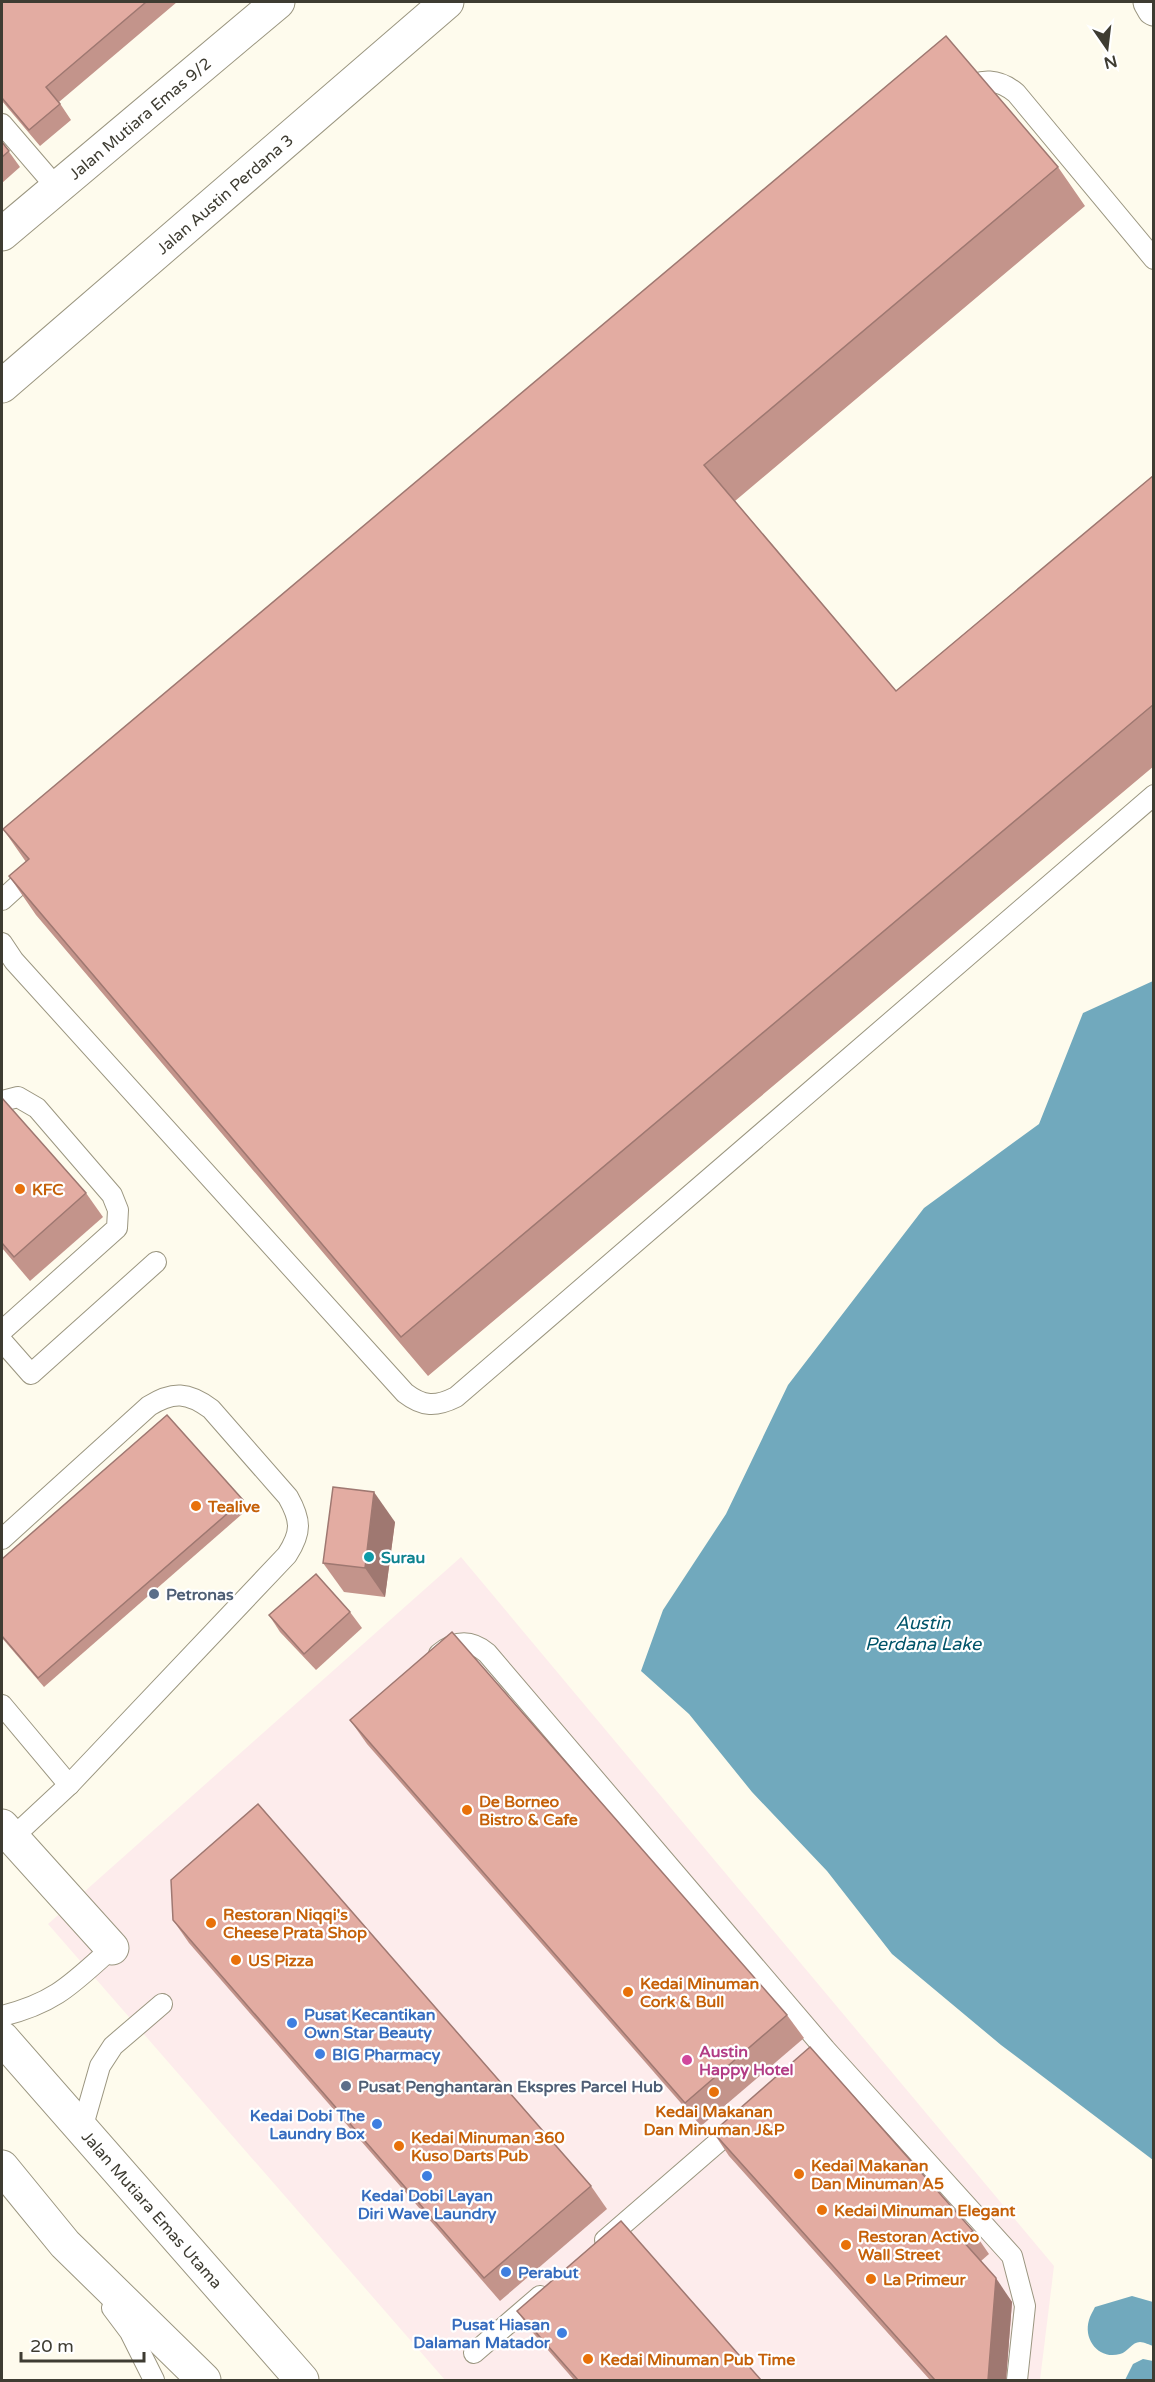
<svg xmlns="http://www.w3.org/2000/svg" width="1155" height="2382" viewBox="0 0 1155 2382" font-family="'Varela Round',sans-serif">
<rect width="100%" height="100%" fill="#fefbed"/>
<path fill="#fdecec" d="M461,1557L1054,2266L1040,2380H445L48,1924Z"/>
<g fill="#71a9bd">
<path d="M1153,981V2160L1001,2045L892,1954L827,1871L752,1792L689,1714L641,1671L663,1610L726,1514L788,1385L924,1208L1039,1124L1083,1013Z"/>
<path d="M1132,2296L1153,2302V2346C1150,2345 1144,2342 1140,2342C1132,2342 1128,2352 1120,2354C1099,2360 1083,2340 1089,2320C1090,2316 1093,2311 1095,2307Z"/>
<path d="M1143,2359L1153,2361V2380H1125L1133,2364Z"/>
</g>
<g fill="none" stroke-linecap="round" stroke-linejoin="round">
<g stroke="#9b9680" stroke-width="22">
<g id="service">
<path d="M962,91C981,77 999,79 1016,93L1154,259"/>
<path d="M2,124L57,188"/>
<path d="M2,900L35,870"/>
<path d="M2,943L14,961L405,1393C423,1407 436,1407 456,1397L1154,795"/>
<path d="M2,1101L18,1097L37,1108L112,1195L118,1210L117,1228L2,1331"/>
<path d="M2,1341L31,1374L156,1262"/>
<path d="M2,1539L149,1406C173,1391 188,1392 211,1409L288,1497C301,1520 302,1532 287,1555L69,1785L12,1838"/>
<path d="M439,1654C455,1641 470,1639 487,1653L825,2049L1012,2256L1025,2306L1017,2380"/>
<path d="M2,1705L69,1785"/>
<path d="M2,2016C55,2003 72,1984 112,1948"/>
<path d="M82,2129L100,2066L113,2046L162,2004"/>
<path d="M605,2240L739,2124"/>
<path d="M112,2308L130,2332L154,2380"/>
<path d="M474,2353L540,2296"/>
</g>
</g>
<g stroke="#9b9680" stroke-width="35">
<g id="minor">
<path d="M1150,2L1154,9"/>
<path id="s1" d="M2,234L278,2"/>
<path d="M2,1826L112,1948"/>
</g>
</g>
<g stroke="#9b9680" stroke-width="35">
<g id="tertiary">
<path id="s2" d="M2,386L447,2"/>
</g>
</g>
<g stroke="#9b9680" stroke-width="35">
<g id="primary">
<path id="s3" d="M2,2038L302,2380"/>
<path d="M2,2167L65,2244L204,2380"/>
</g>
</g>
<use href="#service" stroke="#fff" stroke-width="20"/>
<use href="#minor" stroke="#fff" stroke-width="33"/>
<use href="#tertiary" stroke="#fff" stroke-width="33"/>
<use href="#primary" stroke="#fff" stroke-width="33"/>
</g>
<g fill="#c3948b">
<path d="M2,2H177L59,102L71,120L40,146L2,101Z"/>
<path d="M2,142L20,167L2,183Z"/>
<path d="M1058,167L1085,206L735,501L896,691L1154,475V766L428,1376L36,915L9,876L26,862L3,829Z"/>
<path d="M2,1098L86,1193L103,1217L30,1281L2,1248Z"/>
<path d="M243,1500L249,1508L44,1687L2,1638V1559Z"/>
<path d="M395,1522L385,1597L344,1592L323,1563Z"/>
<path d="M350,1612L362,1628L316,1670L280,1632L269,1615Z"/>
<path d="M350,1720L787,2015L804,2038L701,2126L367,1744Z"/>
<path d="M173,1920L591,2186L607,2209L500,2301L189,1943Z"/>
<path d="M713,2132L973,2231L989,2254L981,2261L1012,2302L1006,2380H930L729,2156Z"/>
<path d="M517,2311L761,2380H574L534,2334Z"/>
</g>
<g fill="#9f7871">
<path d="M374,1492L395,1522L385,1597L365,1568Z"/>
<path d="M996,2278L1012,2302L1006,2380H988Z"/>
</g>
<g fill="#e3aca2" stroke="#9f7871" stroke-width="1.5">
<path d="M2,2H146L46,87L60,104L29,130L2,98Z"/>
<path d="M946,36L1058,167L704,465L896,691L1154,475V704L401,1337L9,876L29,859L3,829Z"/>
<path d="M2,142L9,151L2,157Z"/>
<path d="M2,1098L86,1193L14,1257L2,1243Z"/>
<path d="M167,1415L243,1500L38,1678L2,1636V1559Z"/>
<path d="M333,1487L374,1492L365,1568L323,1563Z"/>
<path d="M316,1574L350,1612L304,1654L269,1615Z"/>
<path d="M452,1632L787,2015L685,2103L350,1720Z"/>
<path d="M258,1804L591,2186L484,2278L173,1920L171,1880Z"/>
<path d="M810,2047L973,2231L962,2240L996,2278L988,2380H935L713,2132Z"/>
<path d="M621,2221L761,2380H578L517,2311Z"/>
</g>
<g fill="#e8710a" stroke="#fff" stroke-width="2">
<circle cx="20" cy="1189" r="6"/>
<circle cx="196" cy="1506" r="6"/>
<circle cx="467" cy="1810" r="6"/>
<circle cx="211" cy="1923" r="6"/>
<circle cx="236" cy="1960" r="6"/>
<circle cx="628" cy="1992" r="6"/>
<circle cx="714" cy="2092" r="6"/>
<circle cx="399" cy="2146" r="6"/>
<circle cx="799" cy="2174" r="6"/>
<circle cx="822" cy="2210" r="6"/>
<circle cx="846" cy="2245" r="6"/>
<circle cx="871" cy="2279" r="6"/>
<circle cx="588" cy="2359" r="6"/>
</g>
<circle fill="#0f9aa8" stroke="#fff" stroke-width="2" cx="369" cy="1557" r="6"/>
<g fill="#5c6f8a" stroke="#fff" stroke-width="2">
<circle cx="154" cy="1594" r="6"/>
<circle cx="346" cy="2086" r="6"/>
</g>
<g fill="#3f7fe0" stroke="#fff" stroke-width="2">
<circle cx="292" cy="2023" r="6"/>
<circle cx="320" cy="2054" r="6"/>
<circle cx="377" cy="2124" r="6"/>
<circle cx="427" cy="2176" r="6"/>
<circle cx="506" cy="2272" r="6"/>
<circle cx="562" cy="2333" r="6"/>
</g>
<circle fill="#d1479c" stroke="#fff" stroke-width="2" cx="687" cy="2060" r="6"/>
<g text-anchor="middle" stroke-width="4.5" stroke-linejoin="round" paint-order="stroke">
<g font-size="16" fill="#3e3c32" stroke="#fff">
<text dy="6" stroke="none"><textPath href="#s1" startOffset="180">Jalan Mutiara Emas 9/2</textPath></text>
<text dy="6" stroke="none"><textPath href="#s2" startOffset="294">Jalan Austin Perdana 3</textPath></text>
<text dy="6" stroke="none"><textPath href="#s3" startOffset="228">Jalan Mutiara Emas Utama</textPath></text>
</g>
<g font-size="16" font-weight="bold" fill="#c56008" stroke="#fff" text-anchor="start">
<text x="32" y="1195">KFC</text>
<text x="208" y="1512">Tealive</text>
<text x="479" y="1807">De Borneo<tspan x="479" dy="18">Bistro &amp; Cafe</tspan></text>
<text x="223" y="1920">Restoran Niqqi's<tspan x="223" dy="18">Cheese Prata Shop</tspan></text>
<text x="248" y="1966">US Pizza</text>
<text x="640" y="1989">Kedai Minuman<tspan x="640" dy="18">Cork &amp; Bull</tspan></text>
<text x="714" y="2117" text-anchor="middle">Kedai Makanan<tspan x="714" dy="18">Dan Minuman J&amp;P</tspan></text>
<text x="411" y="2143">Kedai Minuman 360<tspan x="411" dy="18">Kuso Darts Pub</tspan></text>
<text x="811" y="2171">Kedai Makanan<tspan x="811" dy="18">Dan Minuman A5</tspan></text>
<text x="834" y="2216">Kedai Minuman Elegant</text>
<text x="858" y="2242">Restoran Activo<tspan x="858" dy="18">Wall Street</tspan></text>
<text x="883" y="2285">La Primeur</text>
<text x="600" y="2365">Kedai Minuman Pub Time</text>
</g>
<g font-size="16" font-weight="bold" fill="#0d838f" stroke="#fff" text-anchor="start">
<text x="381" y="1563">Surau</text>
</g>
<g font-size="16" font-weight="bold" fill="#4e5e75" stroke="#fff" text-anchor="start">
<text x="166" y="1600">Petronas</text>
<text x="358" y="2092">Pusat Penghantaran Ekspres Parcel Hub</text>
</g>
<g font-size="16" font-weight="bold" fill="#366cbe" stroke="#fff" text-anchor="start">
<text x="304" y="2020">Pusat Kecantikan<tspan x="304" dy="18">Own Star Beauty</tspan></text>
<text x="332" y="2060">BIG Pharmacy</text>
<text x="365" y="2121" text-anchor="end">Kedai Dobi The<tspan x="365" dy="18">Laundry Box</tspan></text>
<text x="427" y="2201" text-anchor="middle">Kedai Dobi Layan<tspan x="427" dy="18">Diri Wave Laundry</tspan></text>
<text x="518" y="2278">Perabut</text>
<text x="550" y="2330" text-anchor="end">Pusat Hiasan<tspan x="550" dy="18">Dalaman Matador</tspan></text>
</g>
<g font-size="16" font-weight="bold" fill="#b23c85" stroke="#fff" text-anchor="start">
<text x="699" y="2057">Austin<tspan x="699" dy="18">Happy Hotel</tspan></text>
</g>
<g font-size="18" font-style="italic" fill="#005469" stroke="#fff">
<text x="923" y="1629">Austin<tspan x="923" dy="21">Perdana Lake</tspan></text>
</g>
</g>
<rect width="1155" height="2382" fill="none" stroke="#3e3c32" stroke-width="6"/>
<g transform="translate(1107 48) rotate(166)" stroke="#ffffff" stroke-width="4.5" paint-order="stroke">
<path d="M0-4.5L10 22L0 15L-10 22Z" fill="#3e3c32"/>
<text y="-9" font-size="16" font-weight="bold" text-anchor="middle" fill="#3e3c32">N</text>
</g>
<path d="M21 2352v9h123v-9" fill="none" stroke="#3e3c32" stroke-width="3"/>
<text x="30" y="2352" font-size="18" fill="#3e3c32" stroke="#ffffff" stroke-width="4.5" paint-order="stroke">20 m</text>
</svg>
